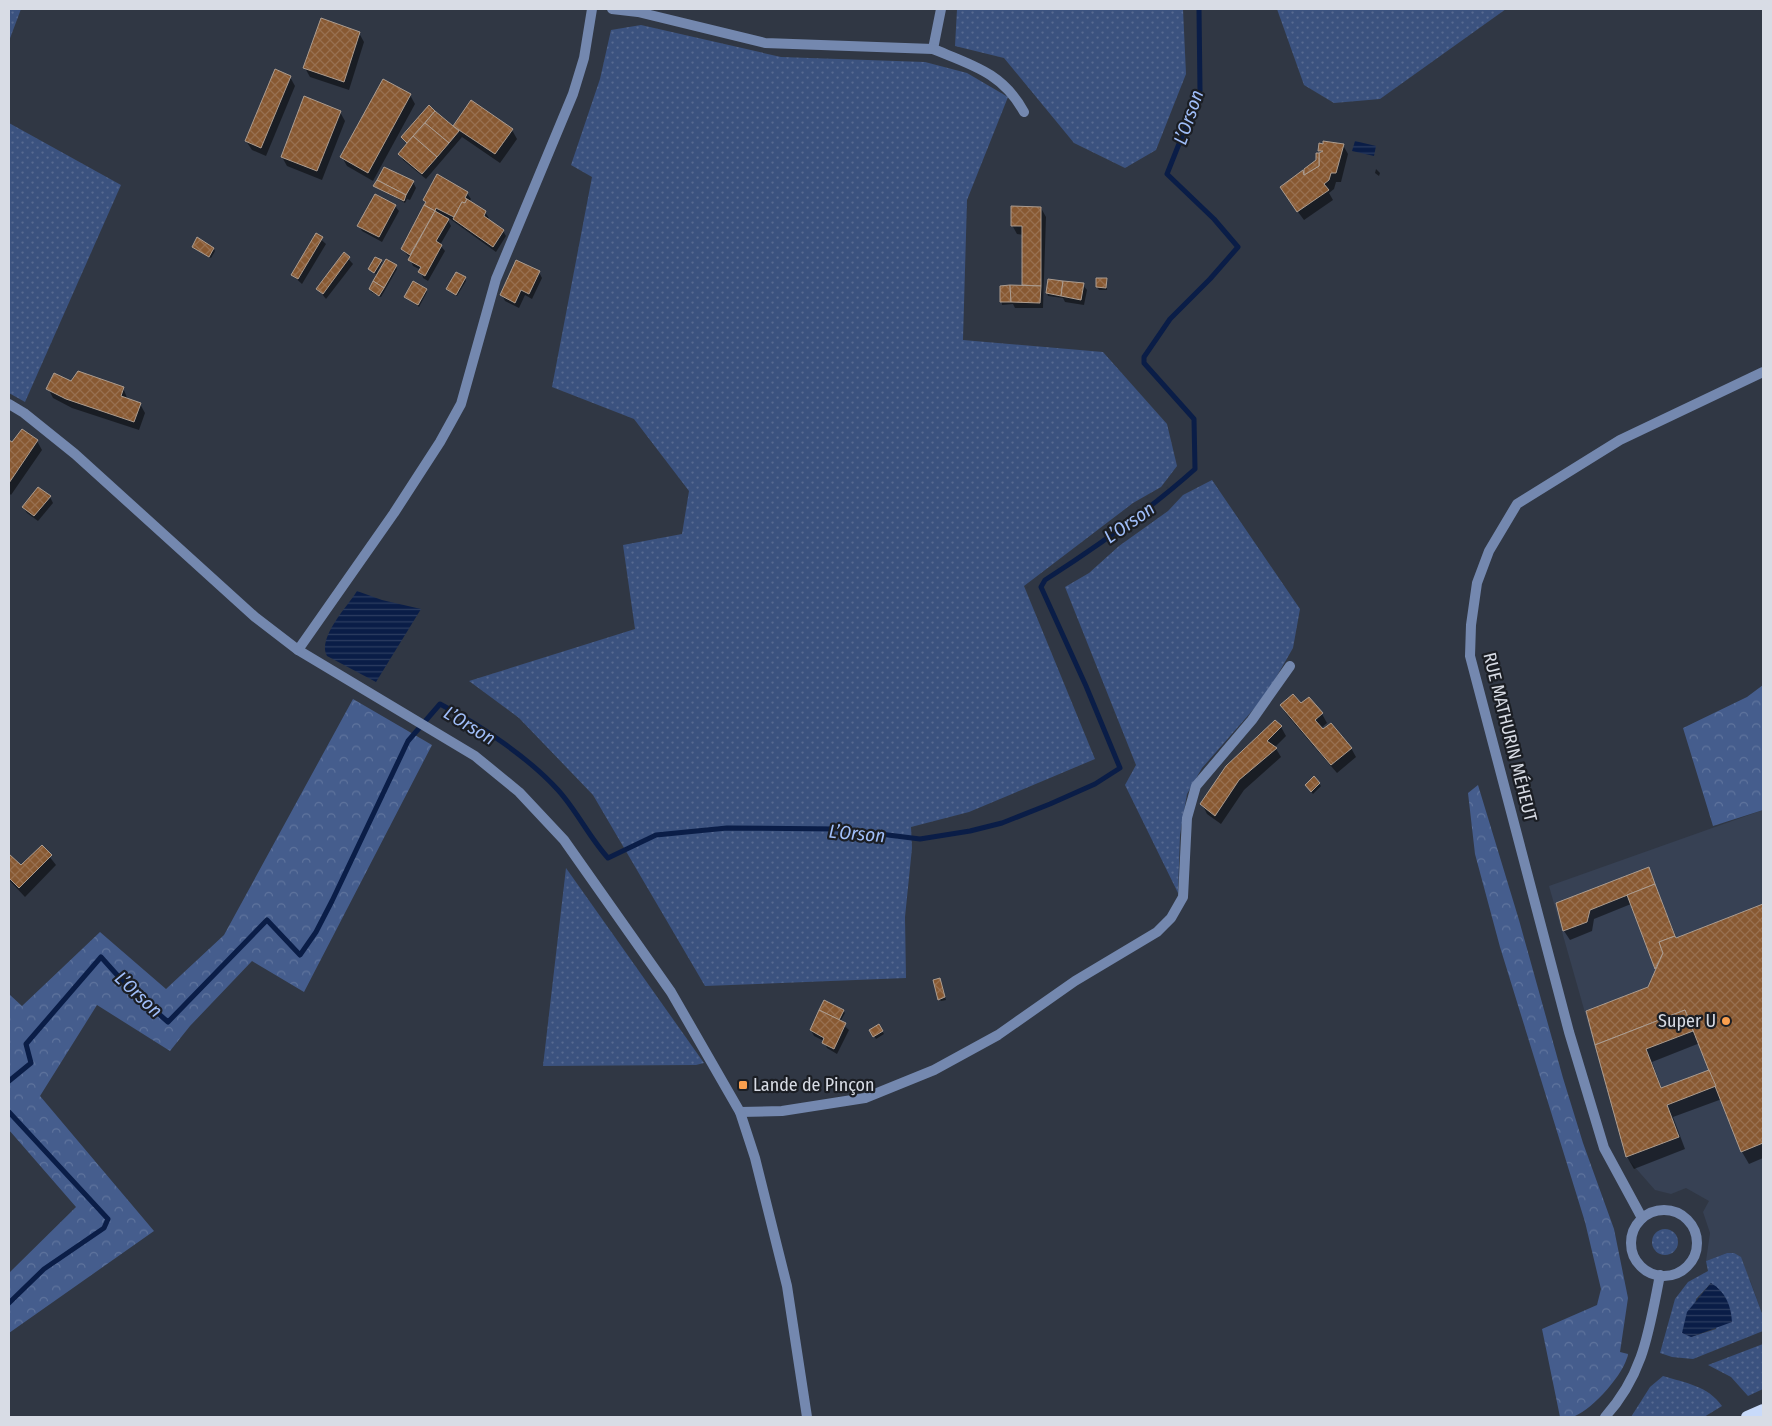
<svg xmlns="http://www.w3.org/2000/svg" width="1772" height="1426" viewBox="0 0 1772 1426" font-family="'Fira Sans Condensed',sans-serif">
<defs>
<pattern id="grass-dots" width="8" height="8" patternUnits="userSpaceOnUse" patternTransform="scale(1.25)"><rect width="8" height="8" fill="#3b527f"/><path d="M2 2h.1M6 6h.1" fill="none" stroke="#576a91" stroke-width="1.8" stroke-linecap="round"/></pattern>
<pattern id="forest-crowns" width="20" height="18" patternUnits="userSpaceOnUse" patternTransform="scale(1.25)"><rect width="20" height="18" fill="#455d8d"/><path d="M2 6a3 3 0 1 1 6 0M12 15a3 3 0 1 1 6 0" fill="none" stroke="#5f749d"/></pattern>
<pattern id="water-rules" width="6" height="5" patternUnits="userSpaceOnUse" patternTransform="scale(1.25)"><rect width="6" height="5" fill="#0a1d47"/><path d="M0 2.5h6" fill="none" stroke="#2d3d61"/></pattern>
<pattern id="building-cross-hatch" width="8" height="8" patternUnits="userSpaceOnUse" patternTransform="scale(1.25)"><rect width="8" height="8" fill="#885932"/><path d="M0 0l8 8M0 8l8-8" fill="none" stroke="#987050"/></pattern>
</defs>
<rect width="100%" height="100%" fill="#303744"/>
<path fill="#374154" d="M1763,810V1316L1750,1280L1727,1253L1706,1261L1710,1233L1703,1212L1709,1201L1686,1188L1671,1194L1655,1190L1626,1157L1549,886Z"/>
<g fill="url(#grass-dots)" fill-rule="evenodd">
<path d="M9,9H21L9,41Z"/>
<path d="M957,9H1183L1186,74L1156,150L1125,168L1074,143L1004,58L955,46Z"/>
<path d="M1277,9H1506L1380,99L1334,103L1304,85Z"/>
<path d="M641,25L781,57L925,62L967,73L1008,97L967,200L963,340L1103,352L1167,424L1177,466L1161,487L1133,503L1024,586L1095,759L969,812L911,827L912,848L905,917L906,978L705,986L593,795L519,718L469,681L635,629L623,545L682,534L689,491L634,419L552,387L592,177L571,165L600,79L611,30Z"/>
<path d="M9,123L121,185L25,402L9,393Z"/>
<path d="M1212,480L1300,609L1293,648L1266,695L1202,768L1187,794L1180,835L1178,893L1125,785L1136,765L1065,587L1089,573L1119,546L1168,511L1183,495Z"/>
<path d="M566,868L704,1063L696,1065L543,1066Z"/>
<circle cx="1665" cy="1242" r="13"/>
<path d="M1727,1253H1734L1741,1257L1763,1316V1331L1693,1359L1672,1357L1660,1353L1675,1299L1688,1282L1708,1271L1706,1261ZM1711,1283L1716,1329L1691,1337L1696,1299Z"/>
<path d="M1763,1344V1389L1748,1396L1731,1377L1708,1365Z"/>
<path d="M1663,1376C1686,1383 1708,1386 1722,1406L1704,1417H1631L1650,1387Z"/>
</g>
<g fill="url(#forest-crowns)">
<path d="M1763,685V810L1713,826L1683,728L1747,697Z"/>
<path d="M353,699L432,745L304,992L252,961L190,1026L170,1051L97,1005L40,1096L154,1231L9,1333V1273L76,1207L9,1130V994L22,1006L100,932L166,989L224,935Z"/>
<path d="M1478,785L1519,920L1563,1078L1583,1143L1614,1229L1628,1298L1620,1352L1628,1354C1625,1373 1593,1409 1575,1416C1571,1418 1564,1417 1560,1417L1542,1329L1597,1305L1601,1289L1585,1222L1500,947L1475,854L1468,793Z"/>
</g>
<g fill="url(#water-rules)">
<path d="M1355,141L1376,146L1374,156L1352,151Z"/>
<path d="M357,591L382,600L421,609L376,682L327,656C317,638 347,607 357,591Z"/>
<path d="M1711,1283C1726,1292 1731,1306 1732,1322L1691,1337L1682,1333L1687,1312Z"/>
</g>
<g fill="#0007" fill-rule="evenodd">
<path d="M359,33L364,42L349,90L310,77L305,68Z"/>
<path d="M290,77L295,86L266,156L252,150L246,141Z"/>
<path d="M410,95L415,104L373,181L347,166L342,157Z"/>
<path d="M471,102L512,130L517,139L500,163L462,137L426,179L403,160L400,154L408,145L403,138L429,107L453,128Z"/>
<path d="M340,112L345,121L322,180L287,166L282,157Z"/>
<path d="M1343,145L1348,154L1341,182H1336L1334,189L1329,193L1333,200L1304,220L1287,197L1303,172L1305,175L1317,161L1321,154L1319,151Z"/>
<path d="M1376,169L1380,173L1379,176L1375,173Z"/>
<path d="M413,182L416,188L410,200L407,199L405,203L375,186Z"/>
<path d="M467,193L471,199L469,202L485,212L489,218L487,220L503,231L506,236L496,252L446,216L451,226L440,245L445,251L428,281L423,278L421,270L413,266L410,258L402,249L426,204L424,200Z"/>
<path d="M395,206L399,211L382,242L362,231L359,226Z"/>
<path d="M1041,208L1046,217L1043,308H1015L1013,304L1002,305L1001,287H1023L1024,235L1017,234L1012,225Z"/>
<path d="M316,235L326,244L302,284L292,275Z"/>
<path d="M193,247L214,249L215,251L211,258Z"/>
<path d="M344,254L353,264L326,299L318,289Z"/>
<path d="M381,261L382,263L376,274L371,271L369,269Z"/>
<path d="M396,266L397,269L381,297L371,292L370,289Z"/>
<path d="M539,272L542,278L532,299L525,295L519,308L505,301L502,295Z"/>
<path d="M465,278L466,281L457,296L449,291L448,289Z"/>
<path d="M1106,280L1107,290H1099L1097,287Z"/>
<path d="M1083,285L1087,290L1084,305L1065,302L1063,298L1048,296L1047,293Z"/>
<path d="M426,290L427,292L419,307L406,297Z"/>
<path d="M71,383L123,388L128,400L140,404L145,413L139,430L72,408L53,398L48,388Z"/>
<path d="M9,441L12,444L37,441L42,450L11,495L9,493Z"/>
<path d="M50,497L53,503L38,521L27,513L23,507Z"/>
<path d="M1301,705L1322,714L1327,723L1321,728L1351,748L1356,757L1337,773L1287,715L1281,706Z"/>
<path d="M1281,727L1286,736L1275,747L1281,757L1244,790L1221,824L1207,814L1202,804Z"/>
<path d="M1314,778L1321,786L1313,794L1308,788Z"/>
<path d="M42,847L56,865L25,897L9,880V855L21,867Z"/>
<path d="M1648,868L1677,939L1763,906V1158L1749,1164L1742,1152L1722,1099L1673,1117L1685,1149L1634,1169L1627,1157L1587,1012L1649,988L1657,970L1631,904L1594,919L1592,931L1570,940L1564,931L1557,904ZM1700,1043L1711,1071L1662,1089L1652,1062Z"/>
<path d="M940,982L946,1000L941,1001L939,999Z"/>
<path d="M843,1011L845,1013L840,1022L849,1030L837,1054L827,1048L824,1041L814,1036L811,1030Z"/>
<path d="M879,1026L884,1034L876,1039L871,1031Z"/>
</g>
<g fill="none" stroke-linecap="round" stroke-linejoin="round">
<g stroke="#0a1d47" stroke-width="5">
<path d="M9,1081L31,1063L26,1044L101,957L127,986L168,1022L267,920L300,955L316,932L332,901L408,741L440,704C480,725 528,757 558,790C577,811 589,837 608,858L656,835L727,828L840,829L920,839L970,831L1002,823L1050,804L1095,784L1120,768L1086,686L1041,587L1045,580C1098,546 1148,511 1195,469L1194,419L1144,363V357L1170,319L1210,279L1238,247L1214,219L1167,174L1200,91L1199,9"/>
<path d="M9,1112L108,1219L104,1228L44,1269L9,1303"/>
</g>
</g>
<g fill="url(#building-cross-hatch)" stroke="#ac9c8f">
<path d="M321,18L360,32L344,82L303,68Z"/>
<path d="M275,69L291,76L261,148L245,141Z"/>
<path d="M383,79L411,94L368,173L340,157Z"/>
<path d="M304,96L341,111L317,171L281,157Z"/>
<path d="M471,100L513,129L495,154L453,126Z"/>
<path d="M429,105L435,111L407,143L401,137Z"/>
<path d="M435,111L459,131L449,143L425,123Z"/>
<path d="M425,123L449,143L437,157L413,136Z"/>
<path d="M413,136L437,157L422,174L398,154Z"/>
<path d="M1323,141L1344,144L1336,173H1331L1329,180L1324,184L1329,190L1297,212L1280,187L1303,170L1304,175L1319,166V153L1323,151H1318L1319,143L1323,144Z"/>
<path d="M1316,153H1319V166L1304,175V169L1316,160Z"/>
<path d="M384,167L414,181L406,195L377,180Z"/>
<path d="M437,174L468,192L465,198L467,199L465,203L462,202L454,217L436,208L435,211L424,205L426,202L423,200Z"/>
<path d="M377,180L406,195L404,201L373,186Z"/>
<path d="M375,194L396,205L379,237L357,226Z"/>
<path d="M467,199L486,211L484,216L504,230L493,247L453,219L462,202L465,203Z"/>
<path d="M424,205L435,211L410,255L401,249Z"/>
<path d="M1011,206L1041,207V286L1022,285V226H1011Z"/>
<path d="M435,211L449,219L436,241L442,245L425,276L418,272L421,267L408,260Z"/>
<path d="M316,233L323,237L298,279L291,275Z"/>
<path d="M197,237L214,248L209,257L192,247Z"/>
<path d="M344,252L350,257L323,294L316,289Z"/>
<path d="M375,257L382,260L374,273L368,269Z"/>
<path d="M386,259L397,265L384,288L373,281Z"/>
<path d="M516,260L540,271L529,294L521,290L515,303L500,295Z"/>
<path d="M456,272L466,277L456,295L446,289Z"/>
<path d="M1096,278H1107L1106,288L1096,287Z"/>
<path d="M1048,279L1063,281L1061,296L1046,293Z"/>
<path d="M373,281L384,288L379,296L369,289Z"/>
<path d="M413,281L427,289L418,305L404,297Z"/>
<path d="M1063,281L1084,283L1081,300L1061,296Z"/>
<path d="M1010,285L1011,302H1000V286Z"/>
<path d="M1010,285L1041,286L1040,303L1011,302Z"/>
<path d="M78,371L124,387L121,396L141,403L134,422L66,399L46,389L54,373L71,381Z"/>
<path d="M22,429L38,440L9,483V440L12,442Z"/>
<path d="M38,487L51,496L34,516L22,507Z"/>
<path d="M1293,694L1301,703L1309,697L1323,713L1315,720L1323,729L1331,723L1352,748L1331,765L1280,705Z"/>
<path d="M1275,720L1282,726L1267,741L1277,748L1239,780L1215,816L1200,804L1226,766Z"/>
<path d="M1314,776L1320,783L1311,792L1305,785Z"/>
<path d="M42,845L52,855L19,888L9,878V854L21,865Z"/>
<path d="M1649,867L1655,884L1590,910L1587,922L1563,931L1556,903Z"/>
<path d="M1655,884L1675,936L1659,942L1663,953L1655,969L1627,895Z"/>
<path d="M1763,904V1143L1741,1152L1685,1010L1595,1045L1586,1011L1648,987L1663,953L1659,942L1675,936L1676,938Z"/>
<path d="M940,978L945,997L938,1000L933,980Z"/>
<path d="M824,1000L844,1010L839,1020L819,1010Z"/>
<path d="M819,1010L846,1023L834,1049L822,1043L824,1038L810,1030Z"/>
<path d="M1685,1010L1693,1031L1646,1049L1661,1088L1709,1070L1716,1086L1667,1105L1679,1137L1626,1157L1595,1045Z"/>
<path d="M879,1024L883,1031L873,1037L869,1030Z"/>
</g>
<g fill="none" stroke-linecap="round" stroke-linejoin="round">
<g stroke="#7488af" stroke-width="10">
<path d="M612,9L638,12L765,43L933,49L941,9"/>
<path d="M933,49C972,65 1003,73 1024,112"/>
<path d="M298,650L394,513L440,442L461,404L496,279L573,94L584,58L592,9"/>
<path d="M740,1112L782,1111L865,1098L934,1070L998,1035L1075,981L1157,932L1171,918L1183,897L1187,818L1196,786L1252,720L1290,666"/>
</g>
<g stroke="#7488af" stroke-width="10">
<path d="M9,404L24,413L75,454L255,617L298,650L475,756L519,792L564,840L671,992L740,1112L755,1158L787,1286L807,1417"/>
<circle cx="1664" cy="1243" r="33"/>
<path d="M1642,1218L1604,1148L1569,1032L1470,656L1471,625L1477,583L1489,551L1517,504L1620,440L1763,372"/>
<path d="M1605,1417C1644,1374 1649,1330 1660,1275"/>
</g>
<path stroke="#c8dafa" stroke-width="12" d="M1747,1417L1763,1410"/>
</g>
<g fill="#fa9f4e" stroke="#1b1e24" stroke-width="2">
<circle cx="1726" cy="1021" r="5"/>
<rect x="738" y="1080" width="10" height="10" rx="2.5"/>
</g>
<g text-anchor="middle" stroke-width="4.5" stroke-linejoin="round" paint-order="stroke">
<g font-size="18" fill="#d8dce5" stroke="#1b1e24">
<text transform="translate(1510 737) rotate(76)" y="6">RUE MATHURIN MÉHEUT</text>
</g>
<g font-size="18" fill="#d8dce5" stroke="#1b1e24" text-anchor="end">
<text x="1716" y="1027">Super U</text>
<text x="753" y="1091" text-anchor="start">Lande de Pinçon</text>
</g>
<g font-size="19" font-style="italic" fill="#a0bef9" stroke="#1b1e24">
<text transform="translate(1188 117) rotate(-71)" y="7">L’Orson</text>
<text transform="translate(1129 522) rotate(-35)" y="7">L’Orson</text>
<text transform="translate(470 725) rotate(31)" y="7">L’Orson</text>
<text transform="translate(857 833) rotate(5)" y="7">L’Orson</text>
<text transform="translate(139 994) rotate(43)" y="7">L’Orson</text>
</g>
</g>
<rect width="1772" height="1426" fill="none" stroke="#d8dce5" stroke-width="20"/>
</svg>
